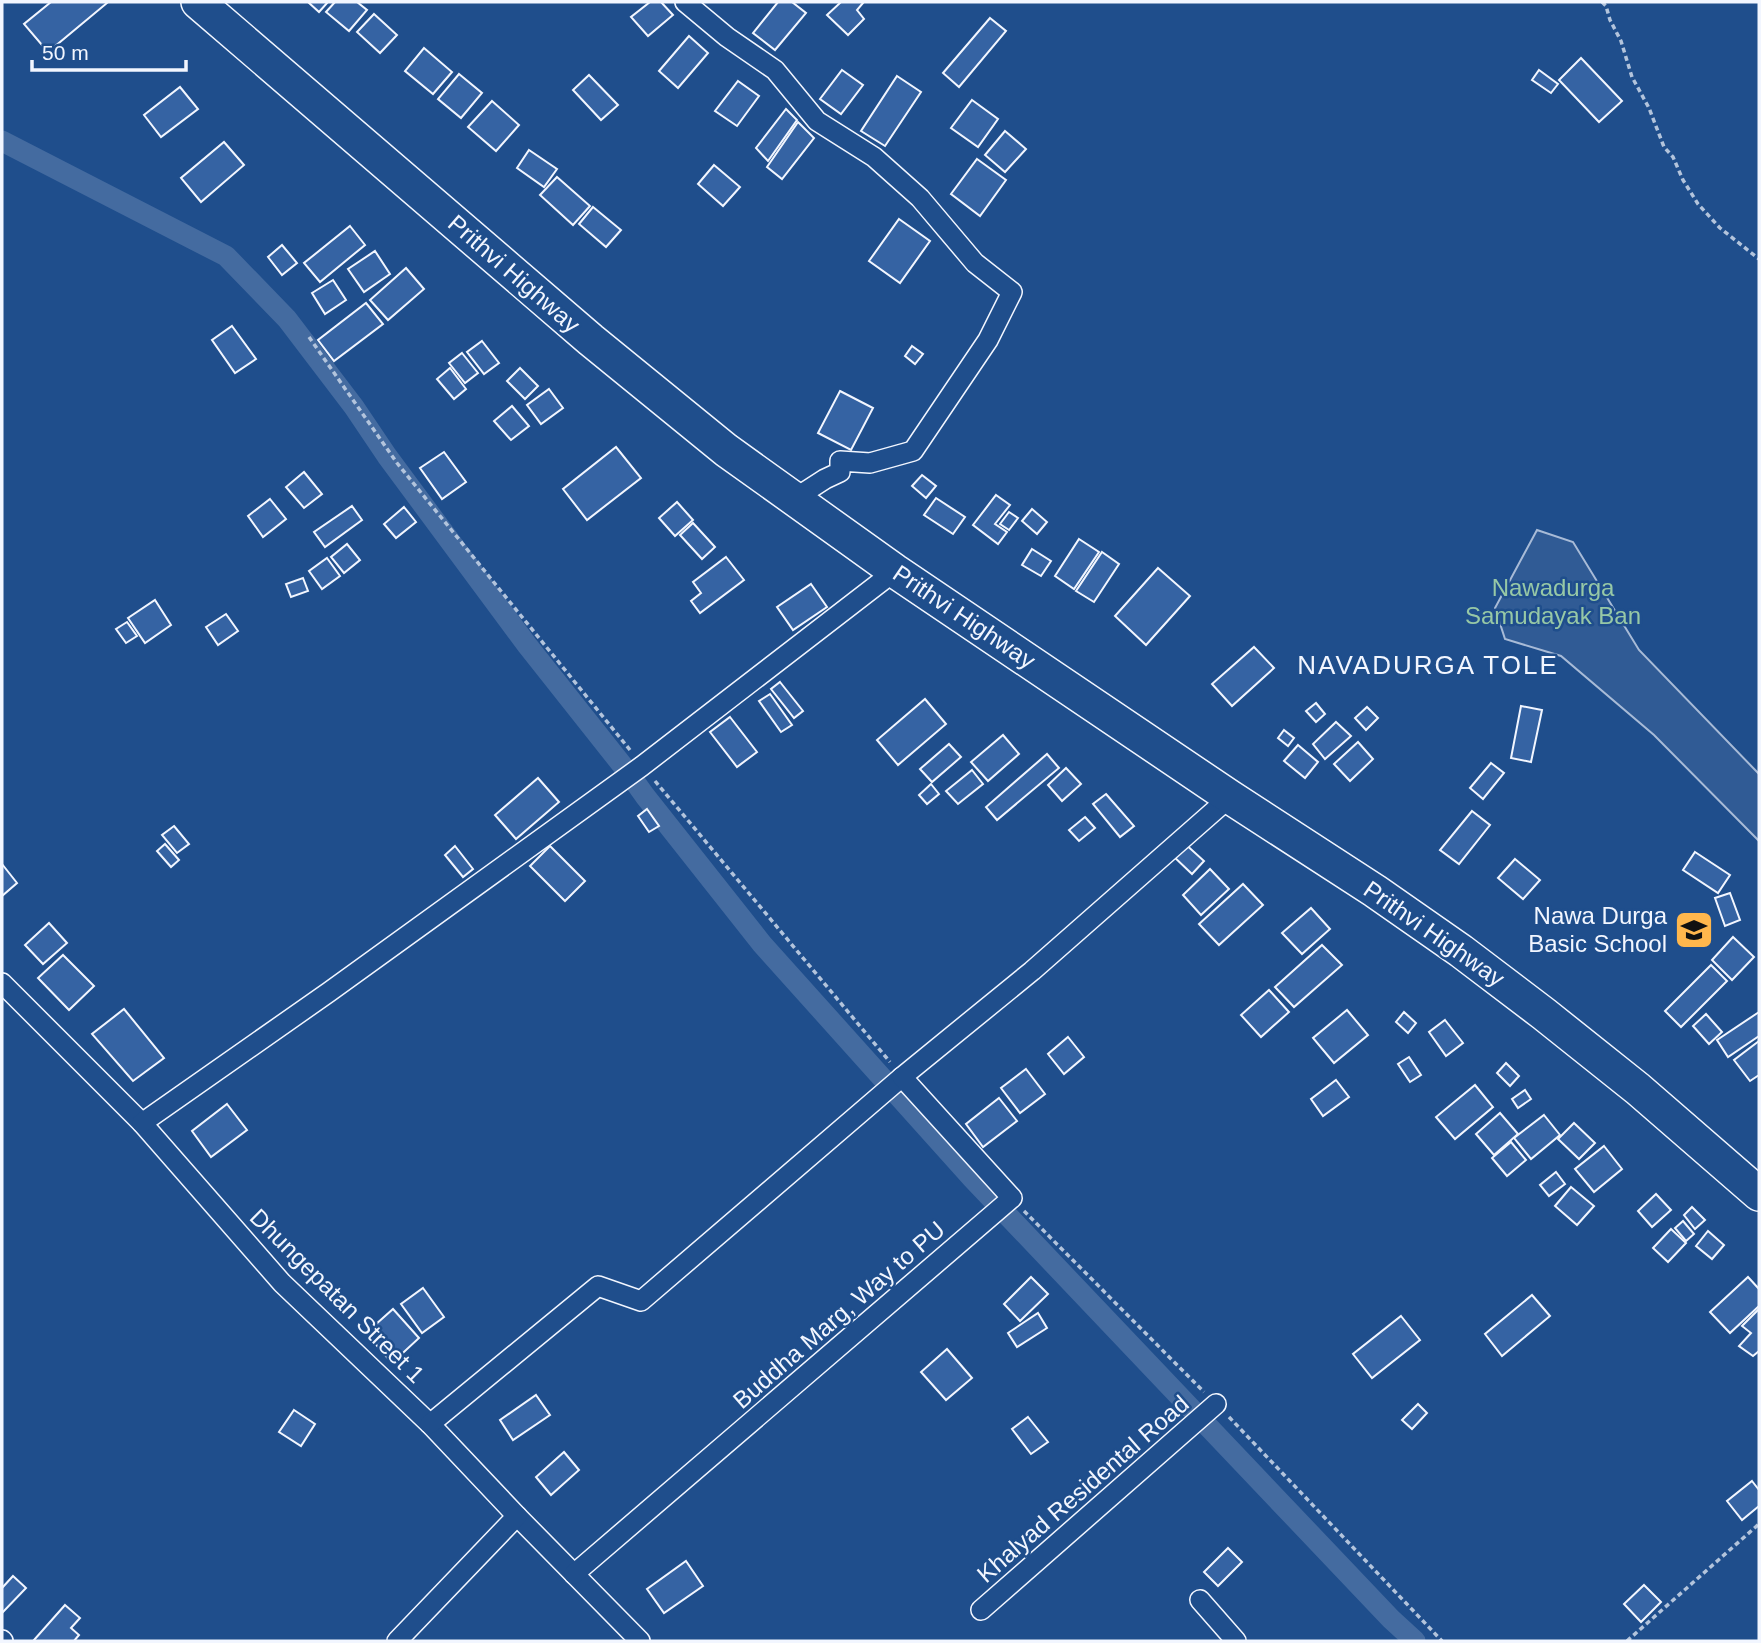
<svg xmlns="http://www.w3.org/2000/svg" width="1761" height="1643" viewBox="0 0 1761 1643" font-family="Helvetica,sans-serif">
<rect width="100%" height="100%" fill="#1f4e8c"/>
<path fill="#305b95" stroke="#a8bbd7" stroke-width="2" d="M1537,530L1573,542L1639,650L1759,774V841L1654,735L1561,656L1505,639L1495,608Z"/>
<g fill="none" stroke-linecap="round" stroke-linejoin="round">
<path stroke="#446ba0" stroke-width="21" d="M2,141L226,256L287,319L354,407L387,456L527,645L630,775L645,796L762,944L972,1178L1391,1619L1415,1641"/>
</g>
<g fill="#3563a3" stroke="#f2f6ff" stroke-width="2">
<path d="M51,2H106L107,3L48,52L24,24Z"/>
<path d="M308,2H328L319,12Z"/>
<path d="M335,2H357L367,10L349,31L326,12Z"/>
<path d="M650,2H661L673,15L648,36L631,17Z"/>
<path d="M778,2H792L806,13L775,50L753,33Z"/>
<path d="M841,2H862L863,3L857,10L864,19L848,35L827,15Z"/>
<path d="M374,14L397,35L380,53L357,32Z"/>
<path d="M990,18L1006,31L959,87L943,73Z"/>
<path d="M689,36L708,53L678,88L659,71Z"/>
<path d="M424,48L452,72L433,94L405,71Z"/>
<path d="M1581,58L1622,101L1599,122L1559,80Z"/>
<path d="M842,70L863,85L841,114L820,99Z"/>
<path d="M1539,70L1558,84L1551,93L1532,80Z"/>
<path d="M459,74L482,93L461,118L438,99Z"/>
<path d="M589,75L618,105L601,120L573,90Z"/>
<path d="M897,76L921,92L885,146L861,131Z"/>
<path d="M738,81L759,96L737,126L715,111Z"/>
<path d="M180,87L198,109L161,137L144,115Z"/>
<path d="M972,100L998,119L978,147L951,128Z"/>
<path d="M492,101L519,125L496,151L468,127Z"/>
<path d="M786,109L797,120L768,161L756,148Z"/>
<path d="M798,122L814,138L782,179L767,167Z"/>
<path d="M1005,131L1026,149L1005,172L985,155Z"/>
<path d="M224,142L244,165L201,202L181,178Z"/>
<path d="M529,150L557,169L544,187L517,168Z"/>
<path d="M977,159L1006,180L980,216L951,194Z"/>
<path d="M714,165L740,187L723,206L698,184Z"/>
<path d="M557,177L590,206L573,225L540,195Z"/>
<path d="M593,207L621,230L606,247L579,224Z"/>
<path d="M899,219L930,241L900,283L869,261Z"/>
<path d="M350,226L365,245L320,282L304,263Z"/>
<path d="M282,245L297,263L282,275L268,257Z"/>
<path d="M375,251L390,274L364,292L348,269Z"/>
<path d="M406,268L424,289L388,320L370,300Z"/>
<path d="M333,280L346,300L325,314L312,293Z"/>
<path d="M366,303L383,324L334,361L318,340Z"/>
<path d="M232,326L256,359L235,373L212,340Z"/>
<path d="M482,341L499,363L484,374L467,352Z"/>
<path d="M912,346L923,354L915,364L905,356Z"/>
<path d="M462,353L478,373L465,383L449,363Z"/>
<path d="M450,368L466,389L454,399L437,379Z"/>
<path d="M520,368L538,386L525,399L507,381Z"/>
<path d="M549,389L563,408L541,424L527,405Z"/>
<path d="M840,391L873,408L851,450L818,433Z"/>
<path d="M512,406L529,426L511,440L494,421Z"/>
<path d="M616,447L641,478L587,520L563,489Z"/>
<path d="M444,452L466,482L442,499L420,468Z"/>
<path d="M304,472L322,494L304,508L286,487Z"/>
<path d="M922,475L936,486L926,498L912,486Z"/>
<path d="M996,495L1010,505L995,524L1007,532L998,544L973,525Z"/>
<path d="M936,498L965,517L953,534L924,515Z"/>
<path d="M270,499L286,519L263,537L248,516Z"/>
<path d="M677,502L693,520L675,536L659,518Z"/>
<path d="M352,506L362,520L325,547L314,532Z"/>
<path d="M404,507L416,522L396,538L384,524Z"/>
<path d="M1032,509L1047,522L1037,534L1022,521Z"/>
<path d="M1009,512L1018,518L1009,530L1000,524Z"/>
<path d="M693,523L715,547L702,559L680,535Z"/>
<path d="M1079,539L1099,552L1074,589L1055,576Z"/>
<path d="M347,544L360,560L344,573L331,557Z"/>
<path d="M1032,549L1051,561L1041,576L1022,565Z"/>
<path d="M1102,552L1119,564L1094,602L1076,591Z"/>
<path d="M726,557L744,580L700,613L691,601L701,593L693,582Z"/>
<path d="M327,558L340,576L322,589L309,571Z"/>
<path d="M1158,568L1190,596L1146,645L1115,616Z"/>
<path d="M303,578L308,591L291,597L286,584Z"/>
<path d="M811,584L827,607L793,630L777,607Z"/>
<path d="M155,600L171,625L145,643L128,618Z"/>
<path d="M226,614L238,631L218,645L206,627Z"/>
<path d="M127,622L137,636L126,643L116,629Z"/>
<path d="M1254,647L1274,668L1232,706L1212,684Z"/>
<path d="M780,682L803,711L794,718L771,689Z"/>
<path d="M770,694L792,725L781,732L759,701Z"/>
<path d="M925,699L946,724L898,765L877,740Z"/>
<path d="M1316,703L1325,714L1316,722L1306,711Z"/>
<path d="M1521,706L1542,710L1531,762L1511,758Z"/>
<path d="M1367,707L1378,718L1366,730L1355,718Z"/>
<path d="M730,717L757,752L737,767L710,732Z"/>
<path d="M1336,722L1351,736L1325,759L1313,744Z"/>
<path d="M1284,730L1294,738L1288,746L1278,738Z"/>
<path d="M1003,735L1019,754L988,781L971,762Z"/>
<path d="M1358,742L1373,759L1350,781L1334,764Z"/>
<path d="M949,744L961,757L932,782L920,769Z"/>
<path d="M1298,745L1318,762L1305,778L1284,761Z"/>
<path d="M1047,754L1059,768L997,820L986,807Z"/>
<path d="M1491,763L1504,773L1483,799L1470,788Z"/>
<path d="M1066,768L1081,784L1062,801L1048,785Z"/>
<path d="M972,770L983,784L958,804L946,791Z"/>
<path d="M538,778L559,802L516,839L495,815Z"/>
<path d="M931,784L939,794L927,804L919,795Z"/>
<path d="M1106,794L1134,826L1120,837L1093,804Z"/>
<path d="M647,809L659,826L649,832L638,816Z"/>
<path d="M1472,811L1490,825L1459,864L1440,850Z"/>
<path d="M1085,817L1095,828L1079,841L1069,830Z"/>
<path d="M174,826L189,844L177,853L162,835Z"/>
<path d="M1183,842L1204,861L1192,874L1172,855Z"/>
<path d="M165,844L179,860L171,867L157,851Z"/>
<path d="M455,846L473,869L463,877L445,855Z"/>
<path d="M550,846L585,881L565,901L530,866Z"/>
<path d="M1695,852L1730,875L1718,893L1683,870Z"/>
<path d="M1515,859L1540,880L1523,899L1498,878Z"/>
<path d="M2,864L17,883L2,896Z"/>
<path d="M1210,869L1229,889L1201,915L1183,895Z"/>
<path d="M1243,884L1263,905L1219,945L1199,924Z"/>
<path d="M1730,893L1740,920L1725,926L1715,898Z"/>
<path d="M1311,908L1330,929L1302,954L1282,933Z"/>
<path d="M49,923L67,943L43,964L25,945Z"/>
<path d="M1733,937L1754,957L1732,980L1712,960Z"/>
<path d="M1322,945L1342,965L1294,1007L1275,987Z"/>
<path d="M63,955L94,986L69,1010L38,978Z"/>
<path d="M1711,965L1727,981L1681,1027L1665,1011Z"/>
<path d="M1269,990L1289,1012L1261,1037L1241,1015Z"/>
<path d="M124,1009L164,1058L133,1081L92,1034Z"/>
<path d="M1347,1010L1368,1035L1334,1063L1313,1038Z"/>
<path d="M1404,1012L1416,1023L1408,1033L1396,1022Z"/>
<path d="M1759,1012V1036L1728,1057L1717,1040Z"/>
<path d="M1706,1014L1722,1032L1709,1044L1693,1026Z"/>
<path d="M1445,1020L1463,1043L1446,1056L1429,1032Z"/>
<path d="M1068,1037L1084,1057L1064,1074L1048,1054Z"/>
<path d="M1759,1041V1075L1750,1081L1734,1060Z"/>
<path d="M1409,1057L1421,1075L1410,1082L1398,1064Z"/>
<path d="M1506,1063L1519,1076L1510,1086L1497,1073Z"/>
<path d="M1026,1069L1045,1094L1020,1113L1001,1088Z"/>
<path d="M1336,1080L1349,1097L1323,1116L1311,1099Z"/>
<path d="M1475,1085L1493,1107L1455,1139L1436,1117Z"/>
<path d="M1525,1090L1531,1099L1518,1108L1512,1099Z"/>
<path d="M999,1098L1017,1121L983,1147L966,1124Z"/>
<path d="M227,1104L247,1130L211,1157L192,1131Z"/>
<path d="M1500,1113L1518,1134L1494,1155L1476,1134Z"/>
<path d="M1544,1115L1560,1135L1531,1159L1514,1138Z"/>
<path d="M1574,1123L1595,1143L1579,1159L1558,1139Z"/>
<path d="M1511,1142L1526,1160L1507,1176L1492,1158Z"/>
<path d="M1604,1146L1622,1169L1594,1192L1575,1169Z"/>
<path d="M1556,1172L1565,1184L1549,1196L1540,1185Z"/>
<path d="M1571,1187L1594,1206L1577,1225L1555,1206Z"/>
<path d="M1656,1194L1671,1210L1652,1227L1638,1211Z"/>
<path d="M1692,1207L1705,1220L1695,1229L1684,1215Z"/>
<path d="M1683,1221L1694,1234L1686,1241L1675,1228Z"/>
<path d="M1671,1229L1686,1243L1668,1262L1653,1248Z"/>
<path d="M1708,1231L1724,1245L1712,1259L1696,1246Z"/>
<path d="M1031,1277L1048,1294L1020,1321L1004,1304Z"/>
<path d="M1748,1277L1759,1289V1306L1730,1333L1710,1312Z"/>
<path d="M423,1288L444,1317L422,1333L401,1304Z"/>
<path d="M1532,1295L1550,1316L1502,1356L1485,1334Z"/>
<path d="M393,1309L419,1338L392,1363L366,1333Z"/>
<path d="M1759,1309V1351L1753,1356L1739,1346L1751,1333L1742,1326Z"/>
<path d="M1038,1313L1047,1328L1017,1347L1008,1333Z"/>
<path d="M1401,1316L1420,1340L1372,1378L1353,1354Z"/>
<path d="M947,1349L972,1378L946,1400L921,1372Z"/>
<path d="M536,1395L550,1415L513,1440L500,1420Z"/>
<path d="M1418,1404L1427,1413L1412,1429L1402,1420Z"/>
<path d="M294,1410L315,1424L301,1446L279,1432Z"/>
<path d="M1028,1417L1048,1442L1031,1454L1012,1429Z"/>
<path d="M564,1452L579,1470L551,1495L536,1477Z"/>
<path d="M1752,1481L1759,1490V1506L1742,1520L1727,1501Z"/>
<path d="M1228,1548L1242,1562L1218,1586L1204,1572Z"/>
<path d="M686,1561L703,1586L664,1613L647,1589Z"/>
<path d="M13,1576L26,1588L2,1613V1588Z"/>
<path d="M1644,1585L1661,1602L1641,1622L1624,1604Z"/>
<path d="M65,1605L80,1618L71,1628L79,1635L74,1641H35L34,1640Z"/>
</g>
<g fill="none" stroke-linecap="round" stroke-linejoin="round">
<g stroke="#f2f6ff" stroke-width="22">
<g id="street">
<path d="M685,2L727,37L775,70L817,121L874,157L920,198L975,263L1012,292L988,340L913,451L870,463L840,461V472L825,479L794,499"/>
<path d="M2,983L142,1123L282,1283L430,1424L517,1516L640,1641"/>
<path d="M142,1123L329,992L642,766L895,571"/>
<path d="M430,1424L598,1286L641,1301L902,1077"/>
<path d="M574,1574L1012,1198L902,1077L1032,971L1230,797"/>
<path d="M1200,1600L1236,1641"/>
<path d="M981,1610L1216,1404"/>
<path d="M2,1640L3,1641"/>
<path d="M397,1641L517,1516"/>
</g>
</g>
<g stroke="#f2f6ff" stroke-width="36">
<path id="highway" d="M198,2L591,340L726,450L895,571L1230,797L1375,891L1461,951L1544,1014L1638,1089L1759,1194"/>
</g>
<g stroke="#b3c4dc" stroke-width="3.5" stroke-dasharray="5 3.5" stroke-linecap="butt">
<path d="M1602,2L1606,6L1610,20L1621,41L1632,77L1649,108L1664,147L1673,157L1683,180L1698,204L1720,228L1759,259"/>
<path d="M309,337L397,463L630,750"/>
<path d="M655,781L890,1062"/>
<path d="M1024,1211L1204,1392"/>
<path d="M1229,1417L1442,1641"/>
<path d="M1627,1641L1759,1524"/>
</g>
<use href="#street" stroke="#1f4e8c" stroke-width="19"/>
<use href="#highway" stroke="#1f4e8c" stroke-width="33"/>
</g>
<defs>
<g id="school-square" transform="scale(2.0125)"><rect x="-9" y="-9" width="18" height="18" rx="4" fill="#ffb74d" stroke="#1f4e8c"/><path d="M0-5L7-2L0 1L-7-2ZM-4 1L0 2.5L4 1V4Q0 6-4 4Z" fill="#111"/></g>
</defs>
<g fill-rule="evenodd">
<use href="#school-square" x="1694" y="930"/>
</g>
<g text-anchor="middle" stroke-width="5" stroke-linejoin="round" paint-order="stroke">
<g font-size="24" fill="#f2f6ff" stroke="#1f4e8c">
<text transform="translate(514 274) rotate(41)" y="8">Prithvi Highway</text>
<text transform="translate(964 617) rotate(34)" y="8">Prithvi Highway</text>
<text transform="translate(1434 934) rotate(35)" y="8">Prithvi Highway</text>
<text transform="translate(337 1296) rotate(45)" y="8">Dhungepatan Street 1</text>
<text transform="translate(839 1315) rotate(-41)" y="8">Buddha Marg, Way to PU</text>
<text transform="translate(1083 1489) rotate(-41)" y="8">Khalyad Residental Road</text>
</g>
<g font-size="24" fill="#97c8a6" stroke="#1f4e8c">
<text x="1553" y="596">Nawadurga<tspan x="1553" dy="28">Samudayak Ban</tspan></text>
</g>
<g font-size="24" fill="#f2f6ff" stroke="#1f4e8c" text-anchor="end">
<text x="1667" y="924">Nawa Durga<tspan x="1667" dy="28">Basic School</tspan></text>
</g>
<g font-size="26" letter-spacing="2" fill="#f2f6ff" stroke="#1f4e8c">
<text x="1428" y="674">NAVADURGA TOLE</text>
</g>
</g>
<rect width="1761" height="1643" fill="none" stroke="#f2f6ff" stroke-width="7"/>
<path d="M32 60v10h154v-10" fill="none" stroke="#f2f6ff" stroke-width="3.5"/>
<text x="42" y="60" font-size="21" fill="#f2f6ff" stroke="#1f4e8c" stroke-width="5" paint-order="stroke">50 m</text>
</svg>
